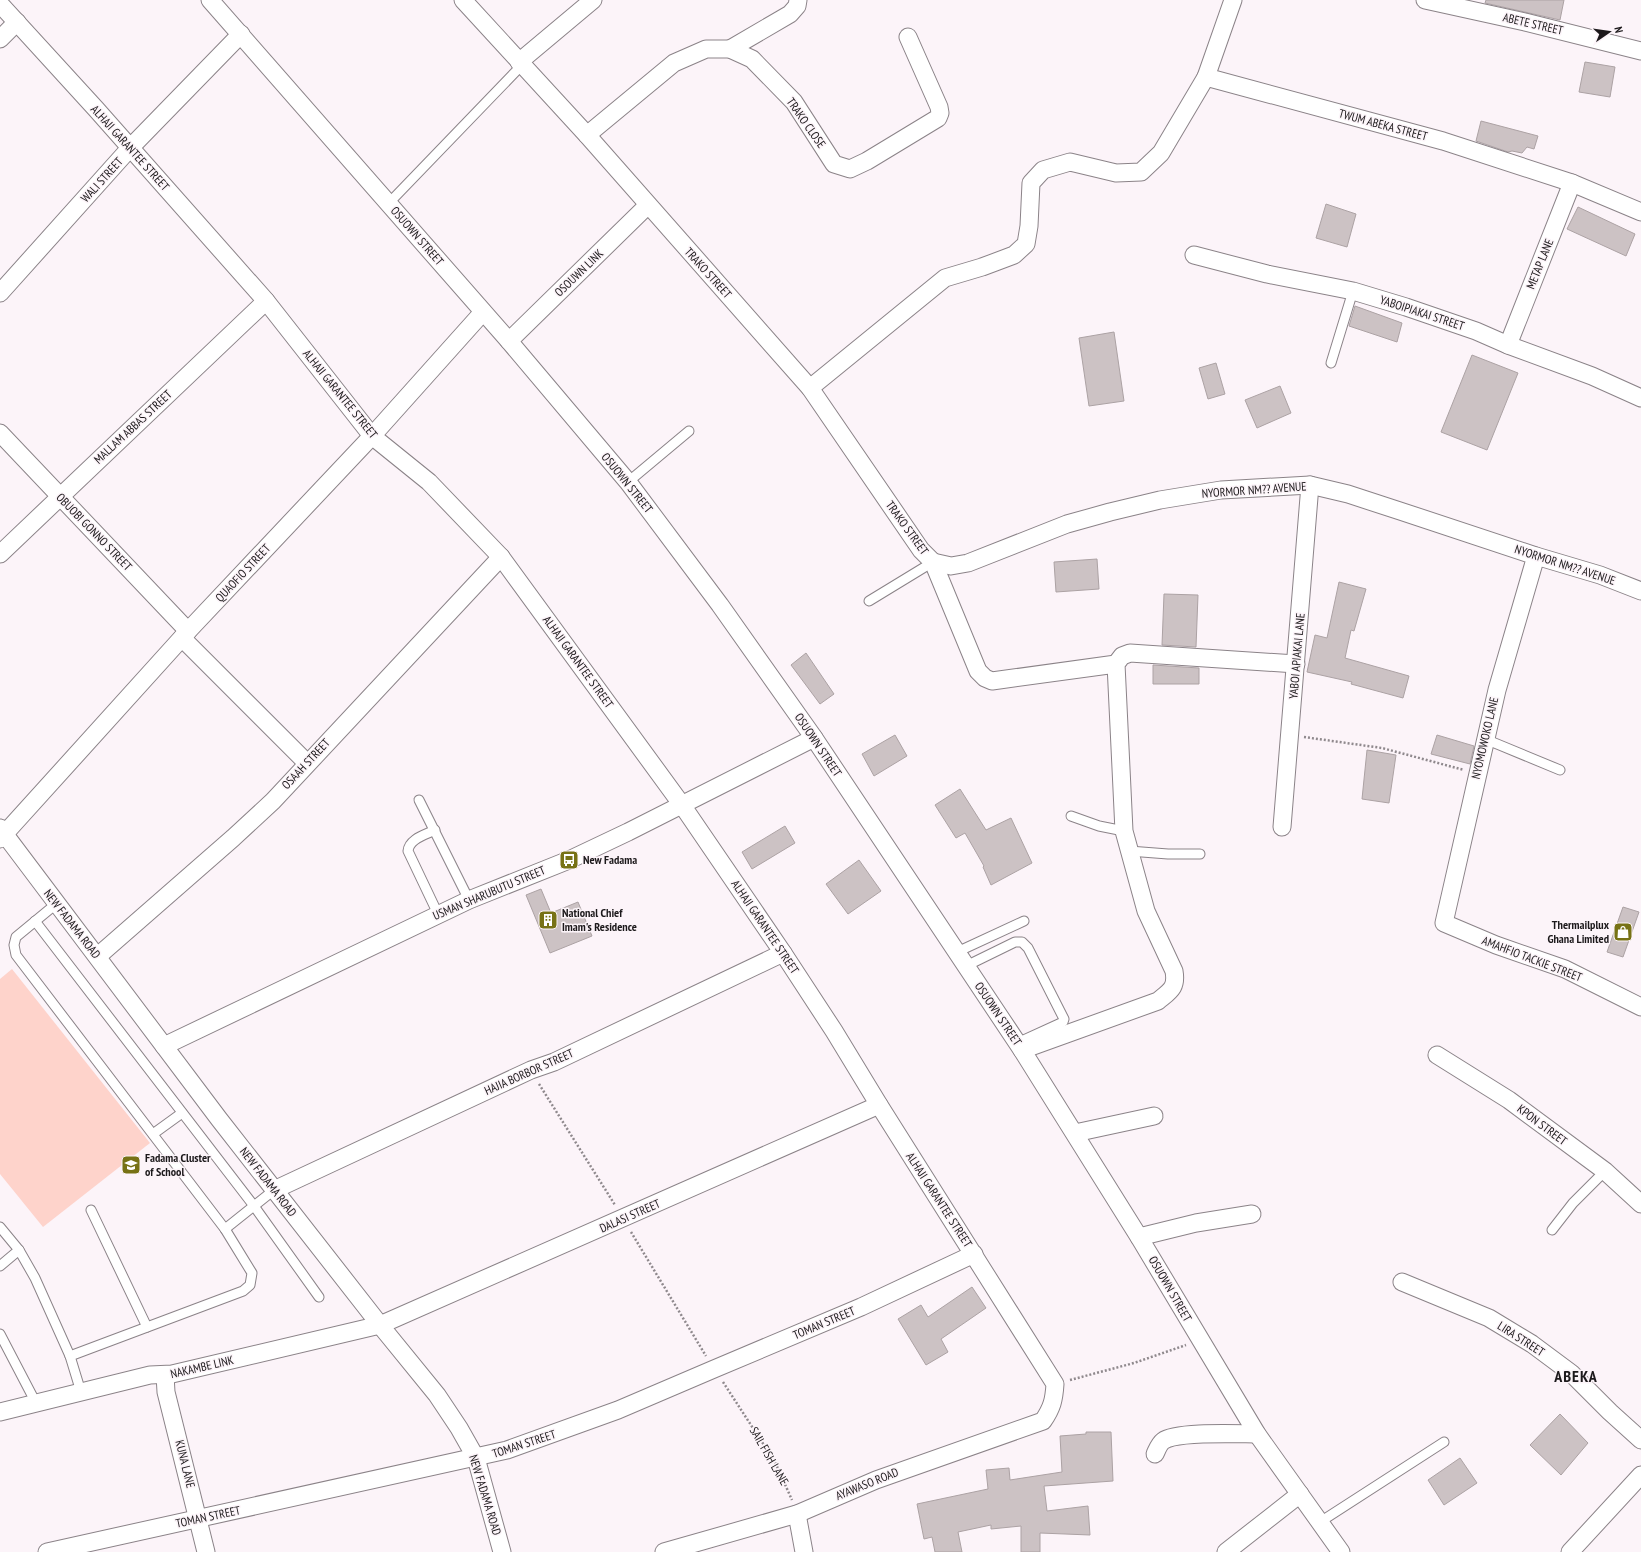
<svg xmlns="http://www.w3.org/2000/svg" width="1641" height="1552" viewBox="0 0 1641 1552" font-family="'PT Sans Narrow',sans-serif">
<rect width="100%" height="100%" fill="#fcf4f9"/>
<path fill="#fed3cb" d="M12,969L150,1143L43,1227L0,1174V979Z"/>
<g fill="#ccc2c4" stroke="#aca2a4">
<path d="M1486,0H1564L1560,20L1485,3Z"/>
<path d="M1585,62L1615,67L1610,97L1579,92Z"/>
<path d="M1481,121L1538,136L1534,149L1527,147L1522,153L1512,151L1508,152L1476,141Z"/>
<path d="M1326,204L1356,214L1347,247L1316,238Z"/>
<path d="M1578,207L1635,234L1626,256L1567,229Z"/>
<path d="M1355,306L1402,323L1397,342L1349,326Z"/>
<path d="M1114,332L1124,401L1089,406L1079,338Z"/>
<path d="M1472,355L1518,373L1487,450L1441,432Z"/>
<path d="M1216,363L1225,394L1208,399L1199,368Z"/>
<path d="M1280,386L1291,413L1257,428L1245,400Z"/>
<path d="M1097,559L1099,589L1056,592L1054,562Z"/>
<path d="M1339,582L1366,589L1354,631L1351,630L1345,658L1409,676L1403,698L1351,684L1352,682L1307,672L1315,635L1327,638Z"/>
<path d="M1164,594L1198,595L1196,647L1162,645Z"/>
<path d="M806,653L834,694L820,704L791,665Z"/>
<path d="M1153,665L1199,668V684H1153Z"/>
<path d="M895,735L907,756L874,776L862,754Z"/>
<path d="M1437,735L1474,746L1470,764L1431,754Z"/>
<path d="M1367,750L1396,755L1389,803L1362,799Z"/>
<path d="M960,789L986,830L1011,818L1032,863L991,885L983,867L984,866L965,833L956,838L935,805Z"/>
<path d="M785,826L795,843L752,869L742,852Z"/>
<path d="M859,860L881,891L848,914L826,884Z"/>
<path d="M541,889L551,913L578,902L592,936L550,953L526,895Z"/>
<path d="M1623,907L1639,912L1623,957L1607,952Z"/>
<path d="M972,1287L986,1308L941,1339L948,1352L926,1365L898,1319L921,1305L928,1317Z"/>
<path d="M1560,1414L1588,1443L1561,1475L1530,1445Z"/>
<path d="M1086,1432H1111L1113,1481L1044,1486L1047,1511L1088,1506L1090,1535L1040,1533V1552H1021V1526L991,1529V1525L958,1532L962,1552H935L932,1537L924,1539L917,1504L988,1489L986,1470L1009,1468L1010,1480L1062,1472L1060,1436L1086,1434Z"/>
<path d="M1460,1458L1477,1483L1444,1505L1428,1480Z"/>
</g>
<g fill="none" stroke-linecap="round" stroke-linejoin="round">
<g stroke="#8b8388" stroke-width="11">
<g id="lane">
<path d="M388,204L522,65"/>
<path d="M1331,363L1353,291"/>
<path d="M628,482L689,431"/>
<path d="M869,601L933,562"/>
<path d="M1485,739L1560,770"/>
<path d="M419,800L469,900"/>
<path d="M1071,816L1099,826L1124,831"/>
<path d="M435,830C425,835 409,839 408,851L438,914"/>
<path d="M1129,851L1168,854H1200"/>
<path d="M56,904L16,937L14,945L16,955L225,1229L252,1273L250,1285L243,1291L70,1356"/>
<path d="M35,921L254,1206L319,1297"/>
<path d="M957,952L1024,921"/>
<path d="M966,966L1015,942H1022L1028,948L1064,1019L1063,1022L1017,1043"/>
<path d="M153,1134L182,1113"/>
<path d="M91,1210L147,1327"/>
<path d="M0,1227L19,1250L35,1278L70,1356L81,1392"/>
<path d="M225,1229L274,1190"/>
<path d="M1552,1230L1573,1203L1605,1171"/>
<path d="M0,1266L19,1250"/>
<path d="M0,1334L36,1403"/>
<path d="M1320,1522L1444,1442"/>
</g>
</g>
<g stroke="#8b8388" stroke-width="19">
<g id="street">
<path d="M210,0L509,341L628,482L720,605L814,738L1022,1050L1139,1237L1257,1434L1341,1552"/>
<path d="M463,0L587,135L810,388L921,550L933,562L978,671L985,678L992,681L1116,664"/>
<path d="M1425,0L1525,22L1641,51"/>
<path d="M0,4L96,109L266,301L372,436L429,482L501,557L682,805L783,953L834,1031L879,1105L1055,1384C1054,1400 1052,1408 1043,1421L876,1480L797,1514L664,1552"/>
<path d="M0,39L17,22"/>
<path d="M730,49L790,14L797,6L798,0"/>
<path d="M519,62L593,0"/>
<path d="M1206,77L1233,0"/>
<path d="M587,135L674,63L706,49H730L752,59L794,102L834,164L850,169L867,161L938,118L940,113L939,107L908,37"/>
<path d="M1194,255L1267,274L1353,291L1406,307L1476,331L1508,345L1592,376L1641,398"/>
<path d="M0,293L130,148L241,34"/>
<path d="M509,341L648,205"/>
<path d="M1508,345L1572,183"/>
<path d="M810,388L945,278L982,267L1014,255L1026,244L1029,226L1031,183L1043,170L1070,162L1116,173L1141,172L1161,153L1206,77L1443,141L1572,183L1641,212"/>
<path d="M0,433L188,631"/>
<path d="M0,554L266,301"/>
<path d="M1536,556L1497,690L1444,923L1496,945L1565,969L1641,1007"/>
<path d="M933,562L951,566L968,563L1067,524L1110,512L1160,500L1221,490L1310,485L1348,494L1400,511L1536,556L1600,575L1641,591"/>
<path d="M182,638L307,763"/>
<path d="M1282,827L1310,485"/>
<path d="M0,828L219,1119L380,1325L437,1395L459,1428L476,1458L502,1552"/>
<path d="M0,839L188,631L372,436L483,312"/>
<path d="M98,956L233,838L273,801L501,557"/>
<path d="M164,1046L469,900L569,860L628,832L814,738"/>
<path d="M1022,1050L1158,1001C1170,991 1177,988 1174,971L1146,911L1124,831L1116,664L1122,656L1130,653L1296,664"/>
<path d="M1437,1055L1509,1100L1605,1171L1641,1204"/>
<path d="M1075,1133L1154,1116"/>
<path d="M274,1190L531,1070L554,1062L783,953"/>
<path d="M1139,1237L1196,1223L1252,1214"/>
<path d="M1402,1282L1489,1318L1532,1344L1571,1373L1610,1412L1641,1440"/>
<path d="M165,1375L166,1392L206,1552"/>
<path d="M0,1412L150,1375L172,1374L380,1325L879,1105"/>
<path d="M1155,1454C1157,1450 1159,1444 1163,1441C1176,1431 1239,1434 1257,1434"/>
<path d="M797,1514L804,1552"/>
<path d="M47,1552L507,1450L618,1410L714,1369L861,1307L974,1254"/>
<path d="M1226,1552L1300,1494"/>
<path d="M1570,1552L1641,1475"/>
</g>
</g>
<g stroke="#8f898d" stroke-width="2.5" stroke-dasharray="2 2" stroke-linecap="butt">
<path d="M1304,737L1382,748L1464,770"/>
<path d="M539,1084L615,1205"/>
<path d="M631,1232L706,1356"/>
<path d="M1070,1380L1134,1363L1186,1345"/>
<path d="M723,1382L775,1462L792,1500"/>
</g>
<use href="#lane" stroke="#fff" stroke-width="9"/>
<use href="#street" stroke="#fff" stroke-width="17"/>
</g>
<defs>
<g id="bus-square" transform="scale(1)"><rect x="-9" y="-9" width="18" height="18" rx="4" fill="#777215" stroke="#fcf4f9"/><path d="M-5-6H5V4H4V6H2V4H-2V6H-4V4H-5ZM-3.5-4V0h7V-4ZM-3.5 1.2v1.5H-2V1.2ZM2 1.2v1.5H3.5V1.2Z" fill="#fff"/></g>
<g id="building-square" transform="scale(1)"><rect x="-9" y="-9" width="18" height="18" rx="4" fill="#777215" stroke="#fcf4f9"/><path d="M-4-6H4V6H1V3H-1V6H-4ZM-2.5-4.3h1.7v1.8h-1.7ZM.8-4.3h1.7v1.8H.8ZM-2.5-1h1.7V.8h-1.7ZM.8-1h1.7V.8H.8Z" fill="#fff"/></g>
<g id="shop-square" transform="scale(1)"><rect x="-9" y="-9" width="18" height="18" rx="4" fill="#777215" stroke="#fcf4f9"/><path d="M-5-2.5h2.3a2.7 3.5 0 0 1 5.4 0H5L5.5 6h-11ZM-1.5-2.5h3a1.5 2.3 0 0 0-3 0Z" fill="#fff"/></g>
<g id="school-square" transform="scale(1)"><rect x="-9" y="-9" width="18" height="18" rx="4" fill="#777215" stroke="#fcf4f9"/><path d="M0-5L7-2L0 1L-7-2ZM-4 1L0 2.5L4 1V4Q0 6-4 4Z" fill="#fff"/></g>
</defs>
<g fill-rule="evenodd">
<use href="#bus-square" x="569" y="860"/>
<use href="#building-square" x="548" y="920"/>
<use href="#shop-square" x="1623" y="932"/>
<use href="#school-square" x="131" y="1165"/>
</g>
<g text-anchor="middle" stroke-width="3" stroke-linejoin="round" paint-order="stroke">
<g font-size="12" fill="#1c191b" stroke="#fcf4f9">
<text transform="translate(1533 24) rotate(13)" y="4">ABETE STREET</text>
<text transform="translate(806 123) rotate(55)" y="4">TRAKO CLOSE</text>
<text transform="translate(1383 125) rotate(15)" y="4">TWUM ABEKA STREET</text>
<text transform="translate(130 148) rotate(48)" y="4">ALHAJI GARANTEE STREET</text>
<text transform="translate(102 180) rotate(-48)" y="4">WALI STREET</text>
<text transform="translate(417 236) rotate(49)" y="4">OSUOWN STREET</text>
<text transform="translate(1540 264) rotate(-68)" y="4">METAP LANE</text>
<text transform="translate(579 273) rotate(-44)" y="4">OSOUWN LINK</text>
<text transform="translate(708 273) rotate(48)" y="4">TRAKO STREET</text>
<text transform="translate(1422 313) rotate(18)" y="4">YABOIPIAKAI STREET</text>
<text transform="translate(340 394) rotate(51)" y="4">ALHAJI GARANTEE STREET</text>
<text transform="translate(133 427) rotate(-43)" y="4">MALLAM ABBAS STREET</text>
<text transform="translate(627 483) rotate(51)" y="4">OSUOWN STREET</text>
<text transform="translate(1254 490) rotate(-4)" y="4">NYORMOR NM?? AVENUE</text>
<text transform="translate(907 528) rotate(54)" y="4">TRAKO STREET</text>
<text transform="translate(94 532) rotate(46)" y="4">OBUOBI GONNO STREET</text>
<text transform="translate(1565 565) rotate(18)" y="4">NYORMOR NM?? AVENUE</text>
<text transform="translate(243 573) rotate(-47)" y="4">QUAOFIO STREET</text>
<text transform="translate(1297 656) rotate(-85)" y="4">YABOI APIAKAI LANE</text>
<text transform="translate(578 662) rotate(54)" y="4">ALHAJI GARANTEE STREET</text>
<text transform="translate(1485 738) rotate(-77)" y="4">NYOMOWOKO LANE</text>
<text transform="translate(818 745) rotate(56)" y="4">OSUOWN STREET</text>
<text transform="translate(306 764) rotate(-47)" y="4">OSAAH STREET</text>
<text transform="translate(489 893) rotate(-23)" y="4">USMAN SHARUBUTU STREET</text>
<text transform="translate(72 924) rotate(52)" y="4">NEW FADAMA ROAD</text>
<text transform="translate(765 927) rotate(56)" y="4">ALHAJI GARANTEE STREET</text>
<text transform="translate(1532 959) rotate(21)" y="4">AMAHFIO TACKIE STREET</text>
<text transform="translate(998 1014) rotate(56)" y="4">OSUOWN STREET</text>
<text transform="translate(529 1072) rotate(-24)" y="4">HAJIA BORBOR STREET</text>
<text transform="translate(1542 1125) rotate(37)" y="4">KPON STREET</text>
<text transform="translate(268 1182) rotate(52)" y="4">NEW FADAMA ROAD</text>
<text transform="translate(939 1200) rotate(57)" y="4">ALHAJI GARANTEE STREET</text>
<text transform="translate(630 1216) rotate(-24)" y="4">DALASI STREET</text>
<text transform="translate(1170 1289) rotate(60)" y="4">OSUOWN STREET</text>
<text transform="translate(824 1323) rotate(-23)" y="4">TOMAN STREET</text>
<text transform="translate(1521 1339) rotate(33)" y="4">LIRA STREET</text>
<text transform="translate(202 1367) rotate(-13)" y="4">NAKAMBE LINK</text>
<text transform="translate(524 1444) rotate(-18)" y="4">TOMAN STREET</text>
<text transform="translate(769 1456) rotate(60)" y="4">SAIL FISH LANE</text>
<text transform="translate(185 1464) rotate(76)" y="4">KUNA LANE</text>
<text transform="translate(867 1484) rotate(-22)" y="4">AYAWASO ROAD</text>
<text transform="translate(485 1495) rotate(73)" y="4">NEW FADAMA ROAD</text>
<text transform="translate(208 1517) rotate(-12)" y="4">TOMAN STREET</text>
</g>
<g font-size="12" font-weight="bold" fill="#1c191b" stroke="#fcf4f9" text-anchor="start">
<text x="583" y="864">New Fadama</text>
<text x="562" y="917">National Chief<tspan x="562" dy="14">Imam's Residence</tspan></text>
<text x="1609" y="929" text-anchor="end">Thermailplux<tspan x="1609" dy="14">Ghana Limited</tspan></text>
<text x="145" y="1162">Fadama Cluster<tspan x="145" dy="14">of School</tspan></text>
</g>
<g font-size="16" font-weight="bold" letter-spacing="1" fill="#1c191b" stroke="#fcf4f9">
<text x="1576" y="1382">ABEKA</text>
</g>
</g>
<g transform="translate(1609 32) rotate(77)" stroke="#fcf4f9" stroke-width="3" paint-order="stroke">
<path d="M0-3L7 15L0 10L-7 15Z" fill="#1c191b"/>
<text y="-6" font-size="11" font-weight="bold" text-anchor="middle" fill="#1c191b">N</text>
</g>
</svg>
